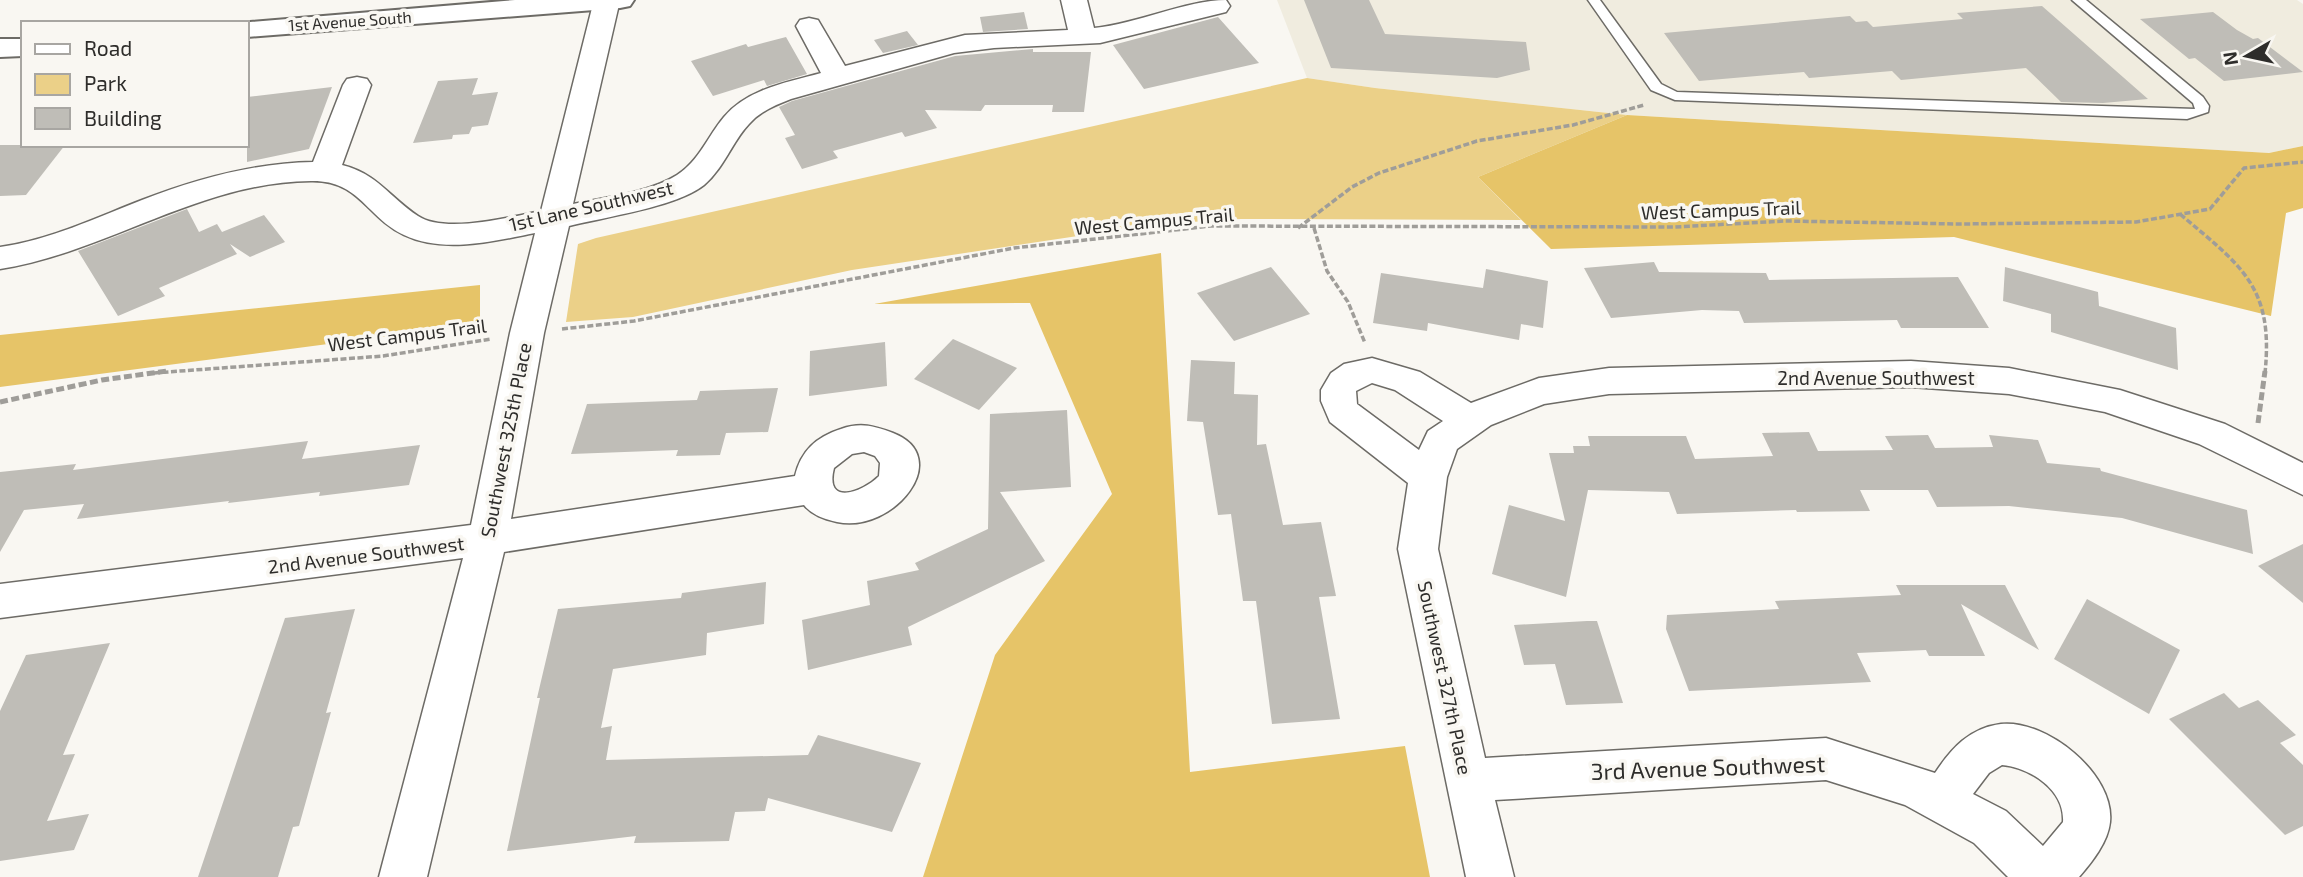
<svg xmlns="http://www.w3.org/2000/svg" width="2303" height="877" viewBox="0 0 2303 877" font-family="'Exo 2',sans-serif">
<rect width="100%" height="100%" fill="#f9f7f2"/>
<path fill="#f0ecdf" d="M1277,0H2297L2303,4V146L2269,153L1627,115L1375,88L1307,78Z"/>
<path fill="#ebd088" d="M1307,78L1375,88L1627,115L1478,177L1521,220L1241,219L1158,224L852,270L633,317L566,322L578,244L596,238Z"/>
<g fill="#e6c468">
<path d="M1627,115L2269,153L2303,146V208L2286,213L2271,316L1954,237L1551,249L1478,177Z"/>
<path d="M1161,253L1190,772L1405,746L1430,877H923L995,655L1112,494L1030,303L874,304Z"/>
<path d="M480,285V324L0,387V335Z"/>
</g>
<g fill="#bfbdb7">
<path d="M1304,0H1369L1385,34L1526,42L1530,70L1497,78L1331,68Z"/>
<path d="M2042,6L2148,99L2103,103L2061,102L2026,68L1901,80L1892,71L1809,78L1804,72L1699,81L1664,33L1850,16L1856,22L1867,21L1873,27L1963,19L1957,13Z"/>
<path d="M1024,12L1028,29L983,32L980,17Z"/>
<path d="M2213,12L2237,30L2253,39L2258,38L2303,72L2224,81L2195,58L2189,59L2140,19Z"/>
<path d="M1218,17L1259,63L1144,89L1113,45Z"/>
<path d="M907,31L918,45L883,53L874,40Z"/>
<path d="M786,37L807,74L767,86L764,80L713,96L691,61L746,44L748,47Z"/>
<path d="M1033,49V52H1091L1084,112H1052L1053,105H985L981,111L925,110L937,128L905,137L902,132L833,151L838,158L802,169L785,138L795,135L779,107L792,101L955,56Z"/>
<path d="M478,78L472,95L498,92L488,125L472,127L469,134L453,135L452,139L413,143L438,81Z"/>
<path d="M332,87L309,149L247,162V97Z"/>
<path d="M0,145H65L26,195L0,196Z"/>
<path d="M187,209L199,232L217,224L222,232L264,215L285,242L250,257L230,244L237,254L159,288L165,296L118,316L78,251Z"/>
<path d="M1654,262L1659,272L1766,273L1769,280L1958,277L1989,328H1901L1897,320L1744,323L1739,311L1702,310L1611,318L1584,268Z"/>
<path d="M1271,267L1310,314L1234,341L1197,293Z"/>
<path d="M2005,267L2098,292L2099,306L2176,328L2178,370L2051,332V314L2003,301Z"/>
<path d="M1486,269L1548,281L1543,328L1521,324L1519,340L1428,323L1427,331L1373,323L1381,273L1483,288Z"/>
<path d="M953,339L1017,368L979,410L914,379Z"/>
<path d="M885,342L887,386L809,396L810,351Z"/>
<path d="M1191,360L1235,362L1234,394L1258,395L1257,445L1266,444L1283,525L1321,522L1336,596L1319,597L1340,719L1272,724L1256,601H1243L1231,514L1218,515L1203,422L1187,421Z"/>
<path d="M778,388L768,432L726,433L720,455L676,456L678,450L571,454L587,404L697,400L700,391Z"/>
<path d="M1067,410L1071,487L1000,492L1045,561L908,627L912,645L808,670L802,620L870,605L867,581L919,570L915,563L988,529L990,414Z"/>
<path d="M1809,432L1818,451L1893,450L1885,436L1928,435L1935,448L1993,447L1989,435L2038,440L2047,463L2100,468L2101,471L2247,510L2253,554L2122,518L2009,506L1937,507L1928,490H1860L1870,511L1797,512L1796,510L1677,514L1669,492L1588,490L1566,597L1492,574L1509,505L1565,521L1549,453H1574L1573,446H1590L1588,436H1686L1695,459L1773,456L1762,433Z"/>
<path d="M308,441L302,459L420,445L409,485L319,496L320,492L228,503L229,501L77,519L84,504L24,510L0,552V472L76,464L73,470Z"/>
<path d="M2303,544V603L2258,566Z"/>
<path d="M766,582L764,624L707,633L706,655L613,669L601,728L612,726L606,760L808,755L818,735L921,763L892,832L768,798L765,811L735,812L729,841L634,843L636,836L507,851L540,698H537L558,609L681,598L682,593Z"/>
<path d="M1896,585H2005L2039,650L1961,604L1985,656H1929L1926,650L1857,653L1871,682L1689,691L1666,629L1667,615L1779,609L1775,601L1901,595Z"/>
<path d="M2087,599L2180,650L2149,714L2054,659Z"/>
<path d="M355,609L326,713L331,712L299,826L293,827L278,877H198L285,618Z"/>
<path d="M1587,621H1597L1623,703L1566,705L1555,664L1524,665L1514,625Z"/>
<path d="M110,643L63,755L75,754L47,821L89,814L74,850L0,861V711L26,655Z"/>
<path d="M2224,693L2239,708L2258,700L2296,735L2280,743L2303,765V826L2285,835L2169,719Z"/>
</g>
<g fill="none" stroke-linecap="round" stroke-linejoin="round">
<g stroke="#6d6b66" stroke-width="3">
<path id="lane" d="M1588,0H1600L1661,84L1677,92L2195,109L2193,103L2072,0H2086L2203,97L2209,106L2208,112L2187,119L1675,100L1651,90Z"/>
</g>
<g stroke="#6d6b66" stroke-width="3">
<g id="street">
<path d="M594,0H620L573,204C606,197 648,193 677,175C699,161 708,136 724,117C747,89 788,82 821,73L796,26L800,20L809,18L818,20L845,66L965,35L1068,30L1061,0H1087L1094,28C1136,24 1187,0 1226,0L1230,6L1226,12L1100,43L994,48L954,53L791,99C776,105 760,111 749,124C732,142 724,168 704,185C676,207 605,217 569,226L544,333L511,519L795,476C801,451 816,437 841,429C861,422 874,426 893,433C955,457 894,534 837,522C824,519 812,515 804,505L504,552L427,877H379L463,558L0,618V584L471,525L510,333L535,233C495,241 443,254 404,235C366,217 360,180 311,181C199,182 108,252 0,269V247C50,240 95,218 142,200C196,179 254,163 313,162L343,85L347,79L357,77L367,79L371,85L342,165C378,174 389,197 418,216C445,234 510,217 541,211ZM864,452L875,456L880,463L879,476C863,492 824,507 834,468L852,454Z"/>
<path d="M1372,358L1420,372L1471,403L1539,378L1609,368L1911,361L2009,368L2120,390L2225,424L2303,463V495L2199,444L2105,412L2009,394L1911,387L1609,394L1544,404L1491,425L1457,449L1447,477L1438,549L1485,758L1826,738L1935,773C1951,749 1969,728 2001,724C2046,719 2115,774 2110,822C2108,842 2092,862 2079,877H2008L1974,843L1905,805L1826,780L1495,800L1514,877H1466L1398,549L1408,483L1330,422L1321,401V390L1331,373L1344,364ZM1372,383L1395,390L1443,421L1428,431L1419,450L1357,404L1356,391ZM2002,765C2031,768 2065,790 2063,822L2043,846L2006,811L1973,794L1989,773Z"/>
</g>
</g>
<g stroke="#6d6b66" stroke-width="4">
<g id="secondary">
<path d="M515,0H634L630,6L620,8L247,37V23H238Z"/>
<path d="M0,39H23V56L0,57Z"/>
</g>
</g>
<g stroke="#9f9d99" stroke-width="3.5" stroke-dasharray="6 2.5" stroke-linecap="butt">
<path d="M2180,214C2241,266 2274,286 2265,373"/>
<path d="M1298,228L1352,187L1379,173L1477,141L1573,125L1644,105"/>
<path d="M1314,228L1327,271L1348,302L1365,343"/>
<path d="M562,329L634,321L1014,248L1211,226L1675,227L1785,221L1960,224L2136,222L2210,209L2244,168L2303,162"/>
<path d="M154,373L383,356L491,339"/>
</g>
<g stroke="#9f9d99" stroke-width="5" stroke-dasharray="8 3.5" stroke-linecap="butt">
<path d="M0,402L102,380L167,371"/>
<path d="M2258,423L2265,371"/>
</g>
<use href="#lane" fill="#fff" fill-rule="evenodd"/>
<use href="#street" fill="#fff" fill-rule="evenodd"/>
<use href="#secondary" fill="#fff" fill-rule="evenodd"/>
</g>
<g text-anchor="middle" stroke-width="7" stroke-linejoin="round" paint-order="stroke">
<g font-size="16" fill="#2e2d2b" stroke="#f9f7f2">
<text transform="translate(350 21) rotate(-4)" y="6">1st Avenue South</text>
</g>
<g font-size="19" fill="#2e2d2b" stroke="#f9f7f2">
<text transform="translate(591 206) rotate(-13)" y="7">1st Lane Southwest</text>
<text transform="translate(1721 210) rotate(-2)" y="7">West Campus Trail</text>
<text transform="translate(1154 221) rotate(-5)" y="7">West Campus Trail</text>
<text transform="translate(407 335) rotate(-7)" y="7">West Campus Trail</text>
<text x="1876" y="385">2nd Avenue Southwest</text>
<text transform="translate(506 440) rotate(-79)" y="7">Southwest 325th Place</text>
<text transform="translate(366 555) rotate(-7)" y="7">2nd Avenue Southwest</text>
<text transform="translate(1445 678) rotate(78)" y="7">Southwest 327th Place</text>
</g>
<g font-size="23" fill="#2e2d2b" stroke="#f9f7f2">
<text transform="translate(1708 768) rotate(-2)" y="8">3rd Avenue Southwest</text>
</g>
</g>
<rect x="21" y="21" width="228" height="126" fill="#f9f7f2" stroke="#a8a6a2" stroke-width="2"/>
<rect x="35" y="44" width="35" height="10" fill="#ffffff" stroke="#a8a6a2" stroke-width="2"/>
<text x="84" y="56" font-size="21" fill="#2e2d2b">Road</text>
<rect x="35" y="74" width="35" height="21" fill="#ebd088" stroke="#a8a6a2" stroke-width="2"/>
<text x="84" y="91" font-size="21" fill="#2e2d2b">Park</text>
<rect x="35" y="108" width="35" height="21" fill="#bfbdb7" stroke="#a8a6a2" stroke-width="2"/>
<text x="84" y="126" font-size="21" fill="#2e2d2b">Building</text>
<g transform="translate(2247 56) rotate(261)" stroke="#f9f7f2" stroke-width="5" paint-order="stroke">
<path d="M0-5L12 26L0 18L-12 26Z" fill="#2e2d2b"/>
<text y="-10" font-size="19" font-weight="bold" text-anchor="middle" fill="#2e2d2b">N</text>
</g>
</svg>
